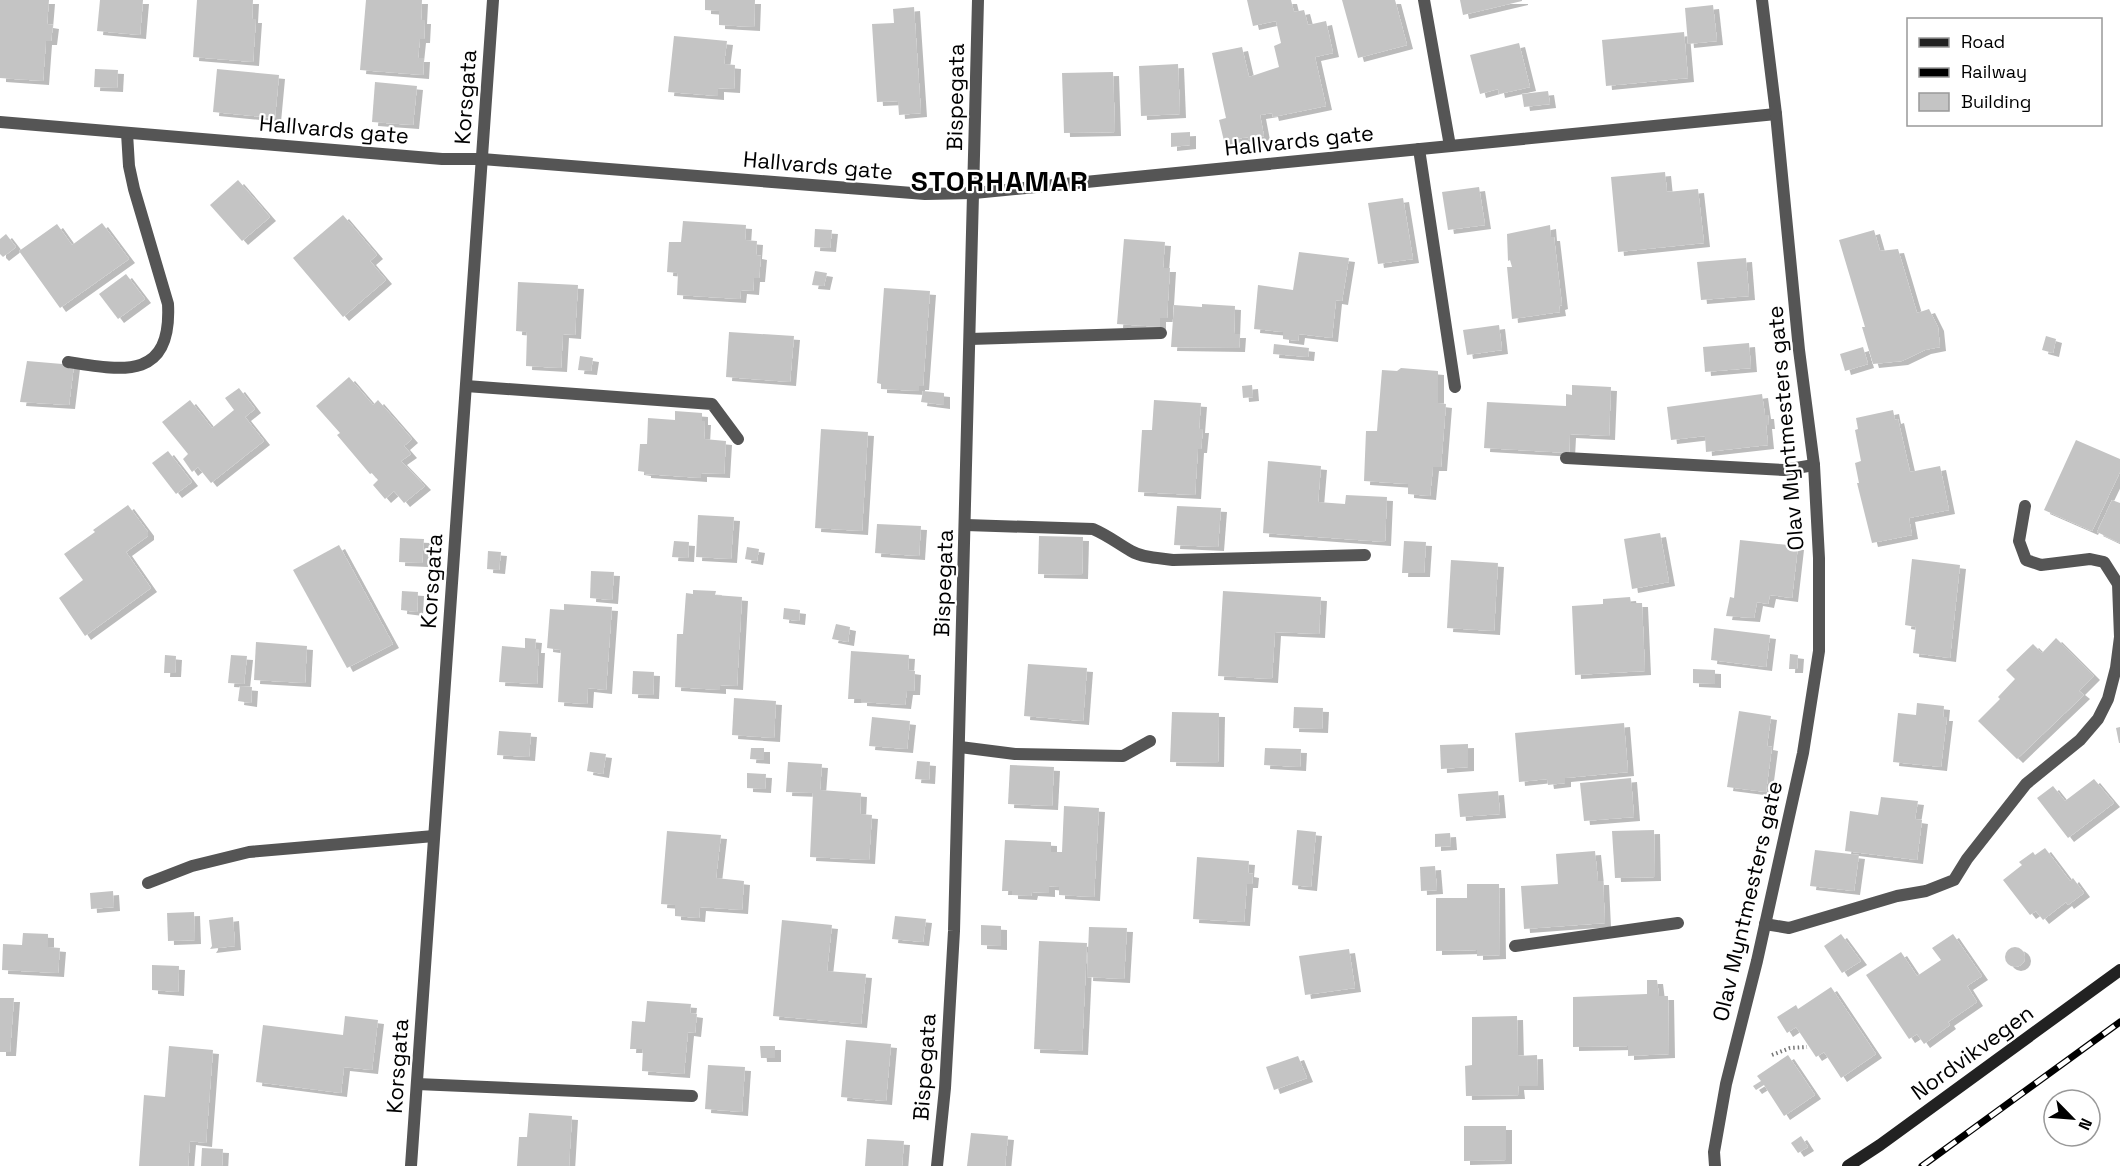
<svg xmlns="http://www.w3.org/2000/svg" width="2120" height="1166" viewBox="0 0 2120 1166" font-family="'Space Grotesk',sans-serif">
<defs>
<filter id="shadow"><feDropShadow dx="6" dy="4" stdDeviation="0" flood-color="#0004"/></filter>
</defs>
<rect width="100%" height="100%" fill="#fff"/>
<g fill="#c4c4c4" filter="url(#shadow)">
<path d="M0,0H49L47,24L53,25L51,41H46L43,81L0,78Z"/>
<path d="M100,0H143L140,35L97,31Z"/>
<path d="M197,0H253L252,19H256L253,62L193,57Z"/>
<path d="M366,0H422L421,20H425L424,39H420L418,58H424L423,75L360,70Z"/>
<path d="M705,0H755L754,27L719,25V11L705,10Z"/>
<path d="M1247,0H1291L1294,12L1304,10L1308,25L1326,21L1333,53L1315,57L1326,106L1273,117L1272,113L1260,115L1264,136L1248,140V137L1224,141L1219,120L1226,118L1212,53L1242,47L1249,77L1279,67L1274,46L1281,43L1276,21L1253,26Z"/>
<path d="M1342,0H1395L1407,45L1358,58Z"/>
<path d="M1460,0H1522V1L1463,15Z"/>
<path d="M1713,5L1717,41L1688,44L1685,8Z"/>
<path d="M914,7L921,113L899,115L898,101L877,102L872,24L894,23L893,9Z"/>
<path d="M1684,32L1688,78L1606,86L1602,40Z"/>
<path d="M674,36L727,41L724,64L735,65L734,89L718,88V96L668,92Z"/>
<path d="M1519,43L1530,87L1499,94L1498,89L1480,94L1470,55Z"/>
<path d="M1178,64L1180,114L1141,116L1139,66Z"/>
<path d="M95,69L118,70L117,88L94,87Z"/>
<path d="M217,69L279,75L275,118L213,112Z"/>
<path d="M1113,72L1115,132L1064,133L1062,73Z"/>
<path d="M375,82L417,86L413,125L372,122Z"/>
<path d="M1548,91L1550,104L1524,107L1522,94Z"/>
<path d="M1190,132V145L1171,147V133Z"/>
<path d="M1665,172L1667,192L1698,189L1704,243L1618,252L1611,177Z"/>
<path d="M238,180L270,217L242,241L210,205Z"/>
<path d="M1479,187L1485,225L1448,230L1442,192Z"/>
<path d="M1403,198L1413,259L1378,264L1368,203Z"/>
<path d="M343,215L377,255L370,261L386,280L343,317L293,258Z"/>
<path d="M683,221L746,225L745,240L757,241L756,255L761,256L759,278H754L753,291L741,290L740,299L677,295L678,273L667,272L669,242H681Z"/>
<path d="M102,223L129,259L60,308L19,251L57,224L72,245Z"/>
<path d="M1550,225L1551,237H1554L1562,305L1559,306L1560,312L1512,319L1507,267H1512L1510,260L1508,261L1507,234Z"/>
<path d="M815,229L832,230L830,248L814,247Z"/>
<path d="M1874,230L1880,251L1898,249L1917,313L1929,309L1938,327L1940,347L1925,350L1902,361L1873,364L1862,327H1865L1839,240Z"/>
<path d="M6,234L16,247L3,257L0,254V239Z"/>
<path d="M1124,239L1165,242L1163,268H1170L1167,318H1160V327L1117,324Z"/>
<path d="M1299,252L1349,258L1342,301L1336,300L1332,338L1299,334L1298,341L1283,339V332L1254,329L1258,285L1293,290Z"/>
<path d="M1746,258L1749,296L1701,300L1697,262Z"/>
<path d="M815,271L827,273L824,286L812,285Z"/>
<path d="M126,274L145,299L118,319L99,294Z"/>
<path d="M518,282L578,285L575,335L563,334L561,368L526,366L527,332L516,331Z"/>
<path d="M884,288L930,291L923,386H919V391L881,389V384L877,383Z"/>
<path d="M1202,304L1235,306L1234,334H1240L1239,348L1171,347L1174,305L1202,307Z"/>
<path d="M1499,325L1502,350L1467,355L1463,330Z"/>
<path d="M729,332L794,336L790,382L726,377Z"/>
<path d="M2046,336L2056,339L2053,353L2042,350Z"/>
<path d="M1749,343L1751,368L1705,372L1703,347Z"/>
<path d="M1274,344L1309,348L1308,357L1273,354Z"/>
<path d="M1863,347L1868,364L1845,371L1840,354Z"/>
<path d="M580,356L593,358L591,371L578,370Z"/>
<path d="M27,361L74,365L69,405L20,402Z"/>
<path d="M1401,368L1438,371V403L1446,404L1441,467H1433L1430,496L1408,494V484L1364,481L1366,431H1377L1382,370L1397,371Z"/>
<path d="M349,377L373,405L378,400L412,439L404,446L411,454L401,461L425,486L404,503L394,491L385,499L373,485L378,480L372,473L370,474L337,435L340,433L316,406Z"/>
<path d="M1252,385L1253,397L1243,398L1242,386Z"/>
<path d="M1572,385L1611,387L1609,436L1570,434L1569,453L1484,448L1487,402L1566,406V394L1572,395Z"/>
<path d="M239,388L255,409L245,417L264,441L211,483L198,467L192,472L183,459L188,454L162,422L190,400L212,428L234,410L225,398Z"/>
<path d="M923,391L944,393V405L921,402Z"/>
<path d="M1762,394L1765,415H1768L1769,425H1766L1768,445L1706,452L1705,436L1671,440L1667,407Z"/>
<path d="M1154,400L1201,403L1199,429H1203L1201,449H1198L1195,495L1138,492L1142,430H1152Z"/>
<path d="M1893,410L1895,420L1898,419L1910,472L1940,466L1949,510L1909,518L1912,535L1872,543L1857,483H1859L1855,463L1861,461L1855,430L1858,429L1856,418Z"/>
<path d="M675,411L702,413V421H705L704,439L726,441L724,474L701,473V478L645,474V472L638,471L640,444H647L648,418L675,420Z"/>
<path d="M821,429L868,432L862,531L815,528Z"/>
<path d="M2076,440L2120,459V472L2092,531L2044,510Z"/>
<path d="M168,451L192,482L176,494L152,463Z"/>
<path d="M1268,461L1321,466L1318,502L1345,504L1346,495L1387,497L1385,542L1263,533Z"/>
<path d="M2112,500L2120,503V543L2097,532Z"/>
<path d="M128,505L148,532V536L126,552L151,588L85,636L59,598L83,580L64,554L95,532L93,530Z"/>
<path d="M1177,506L1221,508L1218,547L1174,545Z"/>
<path d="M698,515L734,517L731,559L696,557Z"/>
<path d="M877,524L921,526L919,556L875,553Z"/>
<path d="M1660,533L1669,582L1632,589L1624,539Z"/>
<path d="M1039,536L1083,537L1082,575L1038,574Z"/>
<path d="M400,538L424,539L422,563L399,562Z"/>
<path d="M1740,540L1798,546L1792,598L1770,595L1768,604L1757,602L1754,618L1726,616L1730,597L1734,598Z"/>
<path d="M674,541L689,542L688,558L672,557Z"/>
<path d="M1404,541L1426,542L1424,573H1402Z"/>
<path d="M339,545L393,644L347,668L293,570Z"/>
<path d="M747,547L759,549L757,561L745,559Z"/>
<path d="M488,551L501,552L499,570L487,569Z"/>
<path d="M1912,559L1960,565L1950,658L1913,653L1916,627L1905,625Z"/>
<path d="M1451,560L1498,563L1494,631L1447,628Z"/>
<path d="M591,571L614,572L612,600L590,598Z"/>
<path d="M693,590L716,591L715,595L742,597L737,686L720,685V690L675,687L677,634H683L686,593L693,594Z"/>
<path d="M402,591L418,592L417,612L401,610Z"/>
<path d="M1223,591L1321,597L1319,634L1275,632L1272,679L1218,676Z"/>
<path d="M1630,597L1631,603H1642L1645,671L1575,675L1572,606L1603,604V599Z"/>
<path d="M564,604L612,607L606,690L588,688L587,704L558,702L561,650L547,648L550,609L564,610Z"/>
<path d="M784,608L800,610L799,621L783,619Z"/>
<path d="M836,624L850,627L848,642L832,639Z"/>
<path d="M1714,628L1770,635L1766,667L1711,660Z"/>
<path d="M525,638L536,639L535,649H539L537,684L499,682L502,646L525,648Z"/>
<path d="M2056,638L2094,676L2079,691L2084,695L2017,759L1978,721L2000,699L1998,697L2015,679L2006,670L2033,644L2042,653Z"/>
<path d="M256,642L307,646L305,683L254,680Z"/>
<path d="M851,651L909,655L908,670L915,671L914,691H907L905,705L861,702V699H848Z"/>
<path d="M1790,654L1798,655L1797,669H1789Z"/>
<path d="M165,655L176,656L175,673H164Z"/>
<path d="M231,655L247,656L244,684L228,683Z"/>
<path d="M1028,664L1087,668L1083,721L1024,716Z"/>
<path d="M1693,669L1715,670V684L1693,683Z"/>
<path d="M633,671L654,672L653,695L632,694Z"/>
<path d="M240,686L252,687L251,703L238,701Z"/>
<path d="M734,698L776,701L774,738L732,735Z"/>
<path d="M1917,703L1944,706L1943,717H1947L1941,767L1893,762L1898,713L1916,715Z"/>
<path d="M1294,707L1323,708L1322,729L1293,728Z"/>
<path d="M1739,711L1771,716L1767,746L1772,747L1766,792L1727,787Z"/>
<path d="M1172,712L1219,713L1218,763L1170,762Z"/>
<path d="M872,717L910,721L907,749L869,746Z"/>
<path d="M1624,723L1628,772L1565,778V783L1548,785L1547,779L1519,782L1515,733Z"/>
<path d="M2120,727V743H2119L2116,728Z"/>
<path d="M499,731L531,733L529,757L497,755Z"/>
<path d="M1468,744V767L1441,769L1440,745Z"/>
<path d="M751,748H764V760L750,759Z"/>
<path d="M1265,748L1301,749L1300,767L1264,765Z"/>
<path d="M590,752L606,754L603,774L587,771Z"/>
<path d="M917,761L930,762L929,780L915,779Z"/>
<path d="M788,762L822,764L820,790L861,793L860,814L872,815L869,860L810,857L813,793L786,792Z"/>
<path d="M1010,765L1054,767L1052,806L1008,804Z"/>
<path d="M747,773L766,774L765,789L747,788Z"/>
<path d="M1631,778L1634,817L1584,821L1580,783Z"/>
<path d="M2094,779L2114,803L2068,838L2037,798L2053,786L2065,801Z"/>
<path d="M1498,791L1500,814L1460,817L1458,794Z"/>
<path d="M1881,797L1918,801L1915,819L1922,820L1917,860L1845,851L1850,811L1878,815Z"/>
<path d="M1064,806L1099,808L1094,897L1059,895V887L1049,886V893L1032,892L1031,896L1012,895V891H1002L1005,840L1051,842V852H1062Z"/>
<path d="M1297,830L1316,832L1311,887L1292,885Z"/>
<path d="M1654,830L1655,877L1615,878L1612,831Z"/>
<path d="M667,831L721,835L716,878L744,881L742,910L700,907L699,918L675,916V905L661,904Z"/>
<path d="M1450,833L1451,846L1435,847V834Z"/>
<path d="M2045,848L2070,881L2073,878L2084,893L2068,905L2066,902L2043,920L2036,911L2030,915L2003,880L2022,865L2019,862L2033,852L2035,855Z"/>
<path d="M1815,850L1859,855L1854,891L1810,886Z"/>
<path d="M1595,851L1598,881H1603L1605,923L1524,929L1521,886L1558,884L1556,854Z"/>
<path d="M1197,857L1249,861L1248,873L1253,874L1252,884H1247L1244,922L1193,919Z"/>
<path d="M1435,866L1437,890L1421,891L1420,867Z"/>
<path d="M1467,884H1499L1500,955L1477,956V950L1436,951V898H1467Z"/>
<path d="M113,891L114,907L91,909L90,893Z"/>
<path d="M194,912L195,940L168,941L167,913Z"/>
<path d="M895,916L926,919L923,942L892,939Z"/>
<path d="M233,917L235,946L210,949L212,946L209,920Z"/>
<path d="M782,920L832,925L827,971L866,974L861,1024L773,1016Z"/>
<path d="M981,925L1001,926V946L981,945Z"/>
<path d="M1089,927L1127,928L1124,979L1087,977Z"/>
<path d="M23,933L48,934V947L60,948L58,973L2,970L3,944L22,945Z"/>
<path d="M1841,934L1861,961L1842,973L1824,946Z"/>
<path d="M1953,934L1982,976L1967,986L1977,1002L1948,1022L1950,1025L1924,1044L1917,1034L1909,1039L1866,975L1901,952L1917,976L1941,960L1932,948Z"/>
<path d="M1039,941L1087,943L1082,1051L1034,1049Z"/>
<circle cx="2015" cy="957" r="10"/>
<path d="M1349,949L1355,988L1305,995L1299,956Z"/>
<path d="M152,965L179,966L178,992L152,990Z"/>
<path d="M1647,980H1657L1659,996H1668L1669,1054L1628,1056V1046L1573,1047V997L1647,994Z"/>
<path d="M1831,987L1876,1054L1841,1078L1824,1052L1816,1057L1796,1027L1787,1033L1777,1017L1796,1005L1798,1009Z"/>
<path d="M0,998H14L10,1052H0Z"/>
<path d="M647,1001L691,1004L690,1013L697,1014L695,1033L688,1032L684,1074L642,1071L643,1049H630L632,1021L645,1022Z"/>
<path d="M345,1016L378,1020L372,1070L344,1067L341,1093L256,1082L263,1025L343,1035Z"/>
<path d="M1517,1016L1518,1056L1537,1055L1538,1086H1518L1519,1095L1466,1096L1465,1066L1472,1065V1017Z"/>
<path d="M846,1040L891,1044L886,1101L841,1097Z"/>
<path d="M169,1046L213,1050L206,1143L190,1141L188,1166H139L144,1095L165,1097Z"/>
<path d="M760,1046H775V1058H761Z"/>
<path d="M1788,1055L1815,1095L1784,1116L1764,1085L1756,1090L1753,1086L1761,1081L1757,1076Z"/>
<path d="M1298,1056L1307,1078L1274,1090L1266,1067Z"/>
<path d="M708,1065L745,1067L742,1112L705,1109Z"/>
<path d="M529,1113L572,1116L569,1166H517L519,1137H527Z"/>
<path d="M1464,1126H1506V1160L1464,1161Z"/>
<path d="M971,1133L1008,1136L1005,1166H967Z"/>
<path d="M1801,1136L1808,1147L1798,1153L1791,1143Z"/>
<path d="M867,1139L904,1141L902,1166H865Z"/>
<path d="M202,1148L223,1149L222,1166H201Z"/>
</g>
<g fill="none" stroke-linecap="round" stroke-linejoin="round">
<path stroke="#777" stroke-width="4" stroke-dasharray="1.5 3" stroke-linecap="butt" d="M1772,1055L1790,1048L1807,1047"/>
<g stroke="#555" stroke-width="12">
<path d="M1424,0L1450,146"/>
<path d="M1419,149L1455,387"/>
<path d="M970,339L1161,333"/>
<path d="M68,362C124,371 172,380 168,304L134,189L129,166L127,133"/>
<path d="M466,386L712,404L738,439"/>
<path d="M1566,458L1784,470L1814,465"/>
<path d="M966,525L1093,529C1109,536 1117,543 1131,551C1143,558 1159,558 1173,560L1365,555"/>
<path d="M960,747L1015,754L1123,756L1150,741"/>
<path d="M148,883L192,866L249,852L434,836"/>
<path d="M1765,924L1789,928L1897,896L1926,891L1954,880L1967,859L2026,784L2080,740L2098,719L2108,699L2116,668L2120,637L2118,584L2104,562L2090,559L2041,565L2026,560L2019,541L2025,506"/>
<path d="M1515,946L1678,923"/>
<path d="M417,1084L692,1096"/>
</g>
<g stroke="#555" stroke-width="12">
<path d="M0,122L442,159H482L925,194L974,193L1776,114"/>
<path d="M411,1166L493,0"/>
<path d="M937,1166L945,1088L954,931L978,0"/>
<path d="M1715,1166L1714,1152L1726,1084L1757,961L1803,753L1819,651V558L1814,465L1799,350L1776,114L1762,0"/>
</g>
<path stroke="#222" stroke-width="12" d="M1848,1166L1880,1145L2120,970"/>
<g stroke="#000" stroke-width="7">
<path id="rail" d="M1922,1166L2120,1022"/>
</g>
<use href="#rail" stroke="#fff" stroke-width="4.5" stroke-dasharray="14" stroke-linecap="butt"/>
</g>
<g text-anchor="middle" stroke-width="4.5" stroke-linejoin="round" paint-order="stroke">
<g font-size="22" fill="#000" stroke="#fff">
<text transform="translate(465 97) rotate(-86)" y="8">Korsgata</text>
<text transform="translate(955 97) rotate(-89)" y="8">Bispegata</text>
<text transform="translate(334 129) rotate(5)" y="8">Hallvards gate</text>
<text transform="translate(1299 140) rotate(-6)" y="8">Hallvards gate</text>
<text transform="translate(818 165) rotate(5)" y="8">Hallvards gate</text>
<text transform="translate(1785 428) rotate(-95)" y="8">Olav Myntmesters gate</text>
<text transform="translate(431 581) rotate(-86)" y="8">Korsgata</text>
<text transform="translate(943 583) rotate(-88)" y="8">Bispegata</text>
<text transform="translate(1747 901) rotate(-77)" y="8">Olav Myntmesters gate</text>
<text transform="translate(1972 1052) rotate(-36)" y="8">Nordvikvegen</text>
<text transform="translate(397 1066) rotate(-86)" y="8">Korsgata</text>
<text transform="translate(924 1067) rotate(-86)" y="8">Bispegata</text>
</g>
<g font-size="28" font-weight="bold" letter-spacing="1.5" fill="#000" stroke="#fff">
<text x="1000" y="191">STORHAMAR</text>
</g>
</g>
<rect x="1907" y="18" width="195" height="108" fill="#ffffff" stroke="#999999" stroke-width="1.5"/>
<rect x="1919" y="38" width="30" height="9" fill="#222222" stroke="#999999" stroke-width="1.5"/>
<text x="1961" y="48" font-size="18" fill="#000000">Road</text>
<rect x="1919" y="68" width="30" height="9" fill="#000000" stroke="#999999" stroke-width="1.5"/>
<text x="1961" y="78" font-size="18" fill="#000000">Railway</text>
<rect x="1919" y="93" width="30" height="18" fill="#c4c4c4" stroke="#999999" stroke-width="1.5"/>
<text x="1961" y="108" font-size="18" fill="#000000">Building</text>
<g transform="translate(2072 1118) rotate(115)"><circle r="28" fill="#ffffff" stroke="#999999" stroke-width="1.5"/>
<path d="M0-4.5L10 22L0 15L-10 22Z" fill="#000000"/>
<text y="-9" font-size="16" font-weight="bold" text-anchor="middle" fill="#000000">N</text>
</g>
</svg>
